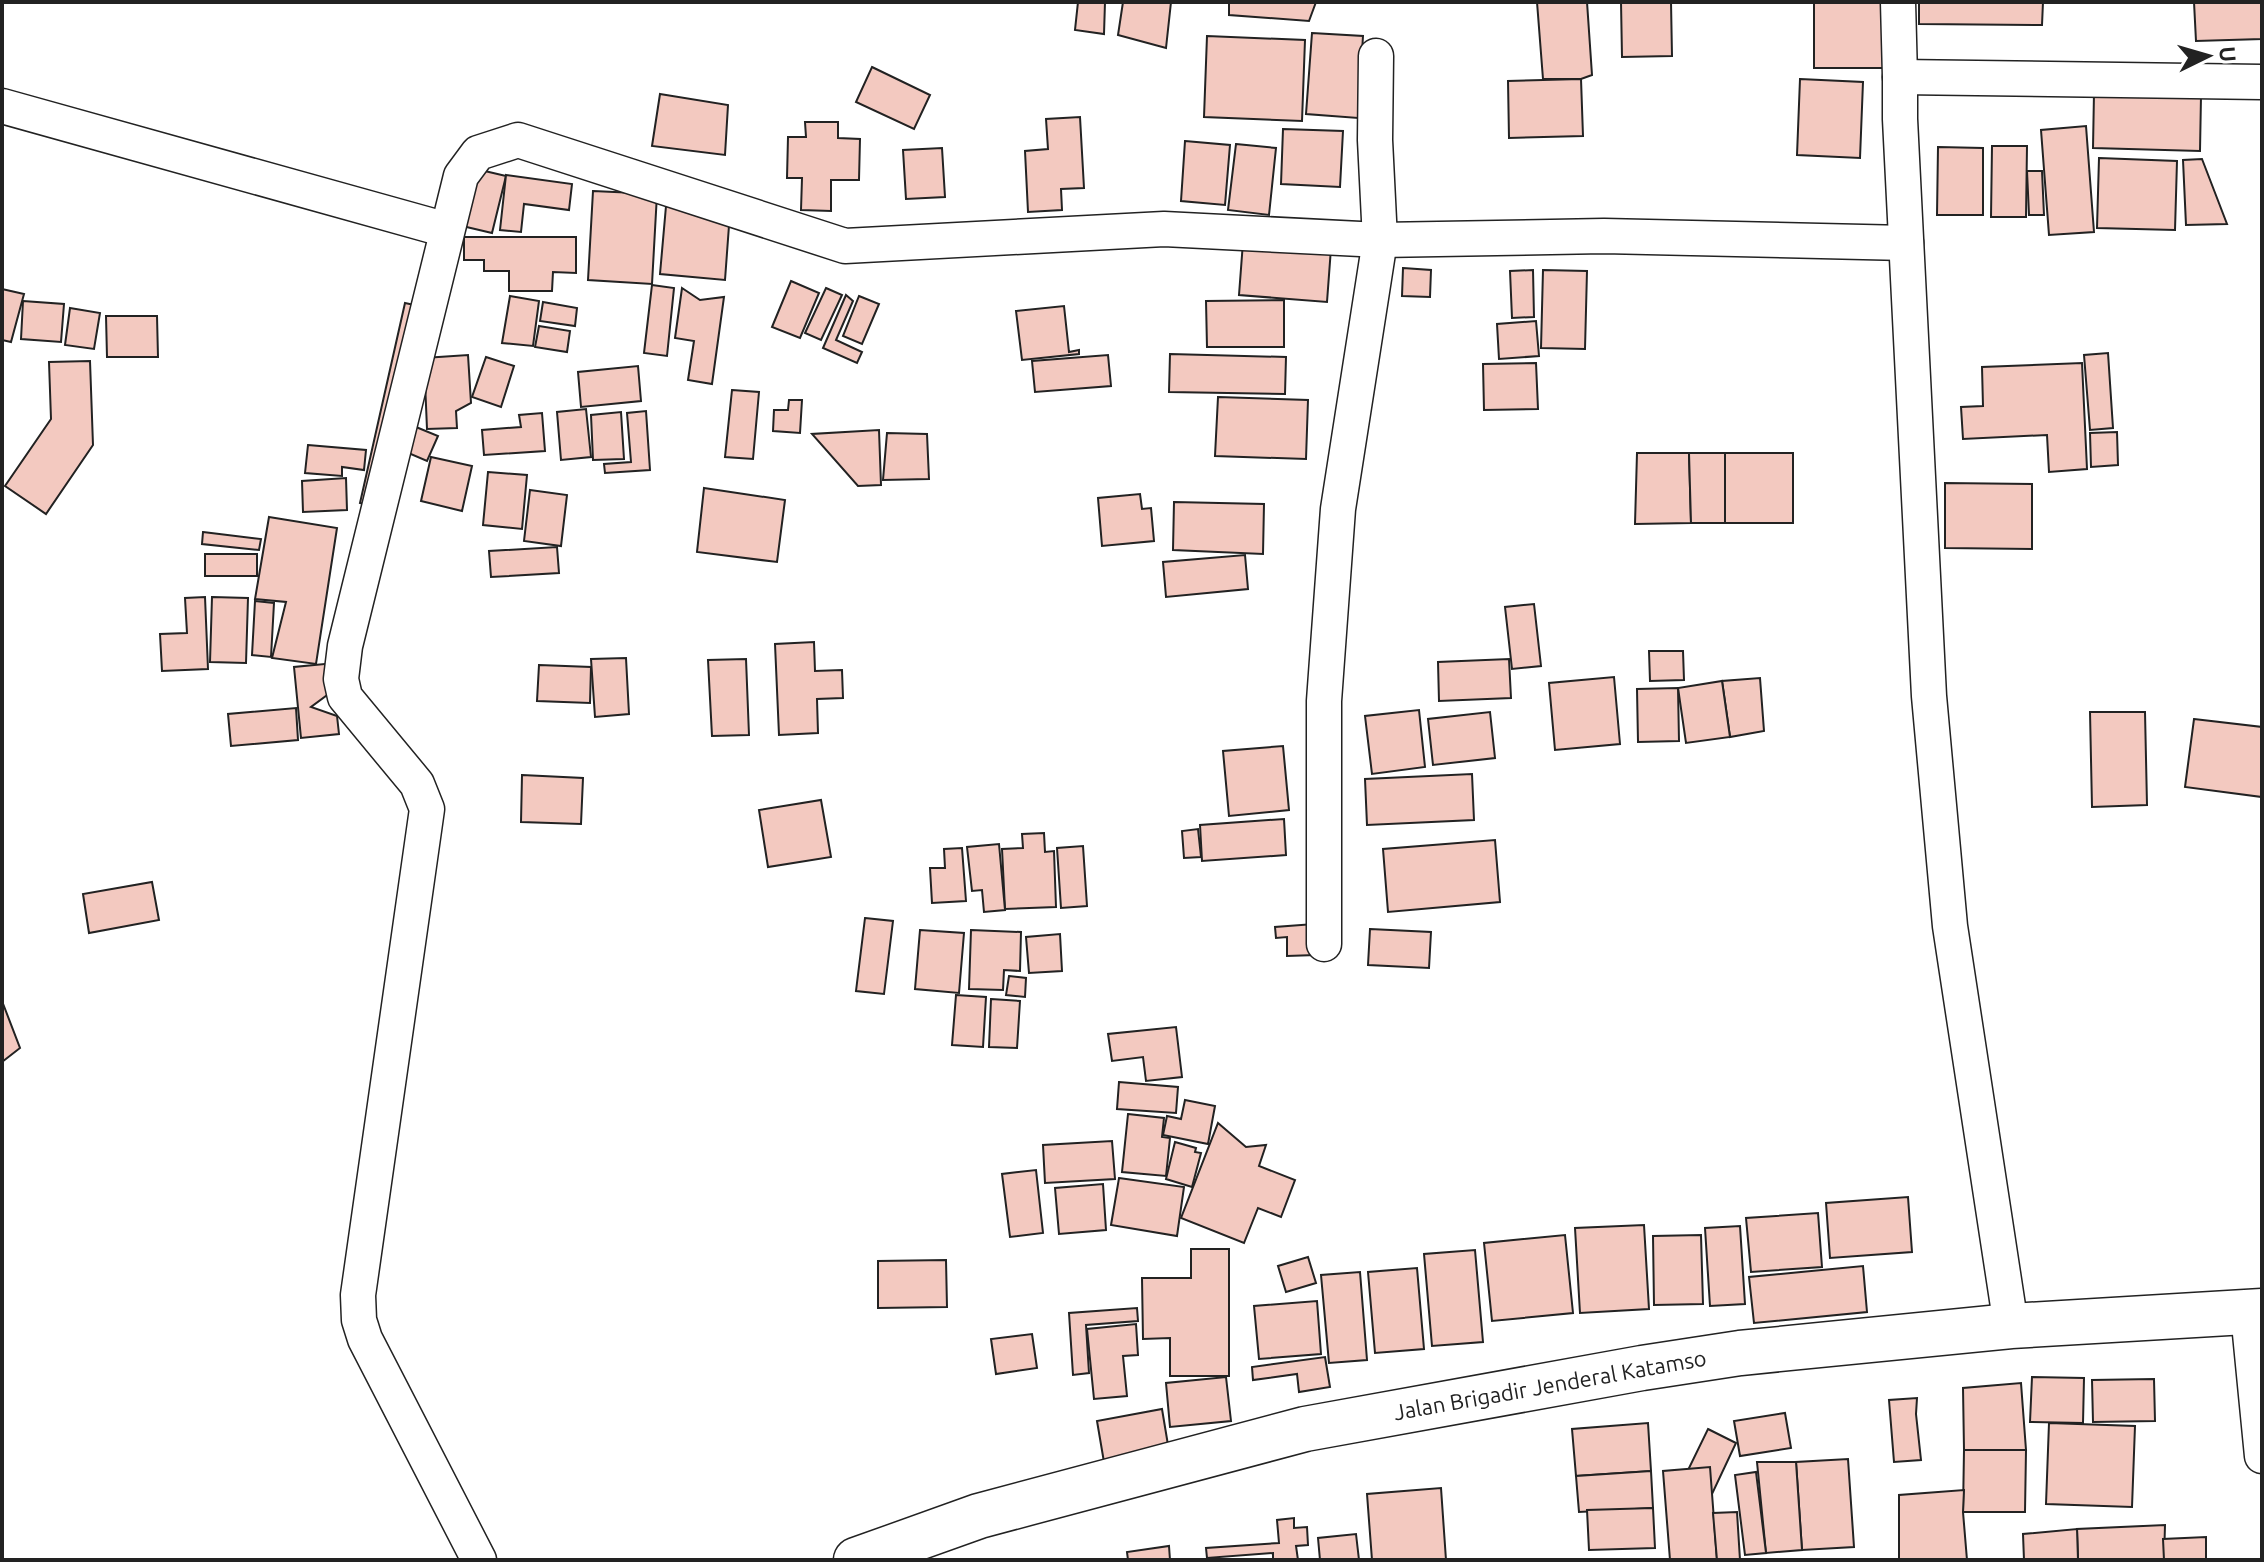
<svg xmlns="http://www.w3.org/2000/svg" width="2264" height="1562" viewBox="0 0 2264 1562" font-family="Ubuntu,sans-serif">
<rect width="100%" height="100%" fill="#fff"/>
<g fill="#f3c9c0" stroke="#222" stroke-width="2">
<path d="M1078,2H1105L1104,34L1075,30Z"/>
<path d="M1123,2H1171L1166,48L1118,35Z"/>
<path d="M1229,2H1316L1309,21L1229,15Z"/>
<path d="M1537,2H1587L1592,75L1581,79H1543Z"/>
<path d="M1621,2H1671L1672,56L1622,57Z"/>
<path d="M1814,2H1889L1888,68H1814Z"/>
<path d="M1919,2H2043L2042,25L1919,24Z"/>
<path d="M2194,2H2262V39L2196,41Z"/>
<path d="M1312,33L1363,36L1358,118L1306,114Z"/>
<path d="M1207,36L1305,40L1302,121L1204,117Z"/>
<path d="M872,67L930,95L914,129L856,102Z"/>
<path d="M1581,79L1583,136L1509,138L1508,81Z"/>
<path d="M1800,79L1863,82L1860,158L1797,155Z"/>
<path d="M2094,93L2201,96L2200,151L2093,148Z"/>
<path d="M660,94L728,105L725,155L652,146Z"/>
<path d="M1080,117L1084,188L1061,189L1062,210L1028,212L1025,151L1048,149L1046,119Z"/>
<path d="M805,122H838V138L860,139L859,180H831V211L801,210L802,178H787L788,137H806Z"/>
<path d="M2086,126L2094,232L2049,235L2041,130Z"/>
<path d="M1283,129L1343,131L1340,187L1281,184Z"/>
<path d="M1185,141L1230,145L1225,205L1181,201Z"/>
<path d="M1236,144L1276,148L1269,215L1228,210Z"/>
<path d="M1992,146H2027L2026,217H1991Z"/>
<path d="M1938,147L1983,148V215H1937Z"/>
<path d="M942,148L945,197L906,199L903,150Z"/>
<path d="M2099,158L2177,161L2175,230L2097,228Z"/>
<path d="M2202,159L2227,224L2186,225L2183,160Z"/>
<path d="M472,168L506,176L492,233L458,225Z"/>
<path d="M2027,171H2042L2044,215H2029Z"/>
<path d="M506,175L572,184L569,210L524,204L521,232L500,230Z"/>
<path d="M593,191L657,194L652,284L588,280Z"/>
<path d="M666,206L730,212L725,280L660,274Z"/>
<path d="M464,237H576V273L553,272L552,291H509V271H484V260H464Z"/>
<path d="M1243,242L1331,248L1327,302L1239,295Z"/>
<path d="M1403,268L1431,270L1430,297L1402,296Z"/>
<path d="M1533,270L1534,317L1512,318L1510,271Z"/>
<path d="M1543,270L1587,271L1585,349L1541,348Z"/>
<path d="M791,281L819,293L800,338L772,327Z"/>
<path d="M652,285L674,288L667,356L644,353Z"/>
<path d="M682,288L700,300L724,297L712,384L688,380L694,341L675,338Z"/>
<path d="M826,288L842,295L821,340L805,333Z"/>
<path d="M2,289L24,294L11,342L2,340Z"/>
<path d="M846,295L853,301L836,340L862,352L857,363L823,348Z"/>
<path d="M510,296L539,301L533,346L502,343Z"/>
<path d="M859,296L879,304L862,344L843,336Z"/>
<path d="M1284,300V347H1207L1206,301Z"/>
<path d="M23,301L64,304L61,342L21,339Z"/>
<path d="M543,302L577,308L575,326L540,321Z"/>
<path d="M405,303L419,306L374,506L360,503Z"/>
<path d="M1064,306L1069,352L1079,350V354L1022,360L1016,311Z"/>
<path d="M70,308L100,313L94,349L65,345Z"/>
<path d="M106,316H157L158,357H107Z"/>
<path d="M1536,321L1539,356L1499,359L1497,324Z"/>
<path d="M539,326L570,331L567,352L535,347Z"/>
<path d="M2108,353L2113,428L2090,430L2084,355Z"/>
<path d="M1170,354L1286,357L1285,394L1169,392Z"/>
<path d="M468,355L471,403L456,411L457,428L427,429L424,358Z"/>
<path d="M1108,355L1111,386L1035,392L1032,361Z"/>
<path d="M486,357L514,366L501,407L472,397Z"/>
<path d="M90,361L93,445L46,514L5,486L51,419L49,362Z"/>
<path d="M1536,363L1538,409L1484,410L1483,364Z"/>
<path d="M2082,363L2087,469L2049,472L2047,435L1963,439L1961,407L1983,406L1982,367Z"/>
<path d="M638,366L641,401L581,407L578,372Z"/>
<path d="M732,390L759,392L753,459L725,457Z"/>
<path d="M1218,397L1308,400L1306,459L1215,456Z"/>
<path d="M789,400H802L800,433L773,431L774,410H788Z"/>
<path d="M586,409L591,457L561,460L557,412Z"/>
<path d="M646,411L650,470L605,473L604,464L631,462L627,413Z"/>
<path d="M621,412L624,459L593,460L591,415Z"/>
<path d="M542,413L545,451L484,455L482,430L521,427L519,415Z"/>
<path d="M416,427L438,436L427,461L406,452Z"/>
<path d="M879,430L881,485L858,486L812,434Z"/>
<path d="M2117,432L2118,465L2091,467L2090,433Z"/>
<path d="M887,433L927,434L929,479L883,480Z"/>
<path d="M308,445L366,450L364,470L342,467V476L305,473Z"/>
<path d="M1637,453H1689L1691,523L1635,524Z"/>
<path d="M1689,453H1725V523H1691Z"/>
<rect x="1725" y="453" width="68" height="70"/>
<path d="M431,457L472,466L462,511L421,501Z"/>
<path d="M488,472L527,475L522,529L483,525Z"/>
<path d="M346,478L347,510L303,512L302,481Z"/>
<path d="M1945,483L2032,484V549L1945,548Z"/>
<path d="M704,488L785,500L777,562L697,552Z"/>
<path d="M530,490L567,495L561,546L524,541Z"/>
<path d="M1140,494L1142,509L1151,508L1154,541L1102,546L1098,498Z"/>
<path d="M1174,502L1264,504L1263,554L1173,550Z"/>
<path d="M269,517L337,528L316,664L272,658L286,602L255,599Z"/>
<path d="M203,532L261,539L259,550L202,544Z"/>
<path d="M557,547L559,573L491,577L489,551Z"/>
<rect x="205" y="554" width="52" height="22"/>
<path d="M1245,555L1248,589L1166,597L1163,562Z"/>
<path d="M205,597L208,669L162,671L160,634L187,633L185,598Z"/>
<path d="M212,597L248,598L246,663L210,662Z"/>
<path d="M255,601L274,603L271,657L252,655Z"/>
<path d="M1534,604L1541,666L1512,669L1505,607Z"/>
<path d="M814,642L815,671L842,670L843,698L817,699L818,733L779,735L775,644Z"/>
<path d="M1649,651H1683L1684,680L1650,681Z"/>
<path d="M626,658L629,714L595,717L591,659Z"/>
<path d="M746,659L749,735L712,736L708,660Z"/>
<path d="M1509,659L1511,698L1439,701L1438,662Z"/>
<path d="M335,663L338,687L311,707L337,716L339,734L301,738L294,667Z"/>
<path d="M539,665L591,667L590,703L537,701Z"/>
<path d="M1614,677L1620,744L1555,750L1549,683Z"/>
<path d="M1760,678L1764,731L1730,737L1722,681Z"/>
<path d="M1722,681L1730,737L1686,743L1678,688Z"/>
<path d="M1678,688L1679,741L1638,742L1637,689Z"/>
<path d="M296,708L298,740L231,746L228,714Z"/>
<path d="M1419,710L1425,767L1372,774L1365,716Z"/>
<path d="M1490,712L1495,758L1433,765L1428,719Z"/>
<path d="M2090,712H2145L2147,805L2092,807Z"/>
<path d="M2194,719L2262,727V797L2185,787Z"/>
<path d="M1283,746L1289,810L1229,816L1223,751Z"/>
<path d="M1472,774L1474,820L1367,825L1365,779Z"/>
<path d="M522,775L583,778L581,824L521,822Z"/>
<path d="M821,800L831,857L768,867L759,810Z"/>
<path d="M1284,819L1286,855L1202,861L1200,825Z"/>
<path d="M1198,829L1201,857L1184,858L1182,831Z"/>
<path d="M1044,833L1045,852L1054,851L1056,907L1005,909L1002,849L1023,848L1022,834Z"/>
<path d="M1495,840L1500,902L1388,912L1383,849Z"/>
<path d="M999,844L1005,910L984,912L982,890L972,891L967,847Z"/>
<path d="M1083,846L1087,906L1061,908L1057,848Z"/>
<path d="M962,848L966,901L932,903L930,868H945L944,849Z"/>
<path d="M152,882L159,920L89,933L83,894Z"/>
<path d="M865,918L893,921L884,994L856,991Z"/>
<path d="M1314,924L1316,955L1287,956V937L1276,938L1275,927Z"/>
<path d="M1370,929L1431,932L1429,968L1368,965Z"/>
<path d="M920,930L964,933L959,993L915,989Z"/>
<path d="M971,930L1021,932L1020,971L1004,970L1003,990L969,989Z"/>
<path d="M1060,934L1062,971L1029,973L1026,937Z"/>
<path d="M1009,976L1026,978L1025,997L1006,995Z"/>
<path d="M956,995L986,997L983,1047L952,1045Z"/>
<path d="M991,999L1020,1001L1017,1048L989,1047Z"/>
<path d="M2,1001L20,1048L2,1062Z"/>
<path d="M1176,1027L1182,1077L1146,1081L1143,1057L1112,1061L1108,1034Z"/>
<path d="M1119,1082L1178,1087L1176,1113L1117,1109Z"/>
<path d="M1185,1100L1215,1106L1208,1144L1163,1135L1167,1116L1181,1119Z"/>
<path d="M1128,1114L1164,1118L1162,1137L1170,1138L1166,1176L1122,1172Z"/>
<path d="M1218,1123L1246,1147L1266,1145L1259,1166L1295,1180L1281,1217L1258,1208L1244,1243L1181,1218Z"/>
<path d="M1112,1141L1115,1179L1045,1183L1043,1145Z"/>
<path d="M1175,1142L1196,1148L1195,1152L1201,1153L1192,1187L1166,1179Z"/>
<path d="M1036,1170L1043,1233L1010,1237L1002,1174Z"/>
<path d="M1119,1178L1184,1187L1177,1236L1111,1225Z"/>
<path d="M1103,1184L1106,1230L1059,1234L1055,1188Z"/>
<path d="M1908,1197L1912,1252L1830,1258L1826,1203Z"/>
<path d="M1818,1213L1822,1267L1751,1272L1746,1218Z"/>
<path d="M1644,1225L1649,1309L1580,1313L1575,1228Z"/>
<path d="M1740,1226L1745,1304L1710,1306L1705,1228Z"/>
<path d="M1565,1235L1573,1313L1492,1321L1484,1243Z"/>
<path d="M1701,1235L1703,1304L1654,1305L1653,1236Z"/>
<path d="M1191,1249H1229V1376H1170V1338L1143,1339L1142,1278H1191Z"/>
<path d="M1475,1250L1483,1342L1432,1346L1424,1254Z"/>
<path d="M1308,1257L1316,1283L1286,1292L1278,1266Z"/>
<path d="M946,1260L947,1307L878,1308V1261Z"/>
<path d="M1863,1266L1867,1312L1754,1323L1749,1277Z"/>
<path d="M1417,1268L1424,1349L1375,1353L1368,1272Z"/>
<path d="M1360,1272L1367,1360L1329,1363L1321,1275Z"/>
<path d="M1317,1301L1321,1354L1259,1359L1254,1306Z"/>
<path d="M1137,1308L1138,1321L1086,1325L1089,1373L1073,1375L1069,1313Z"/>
<path d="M1136,1324L1138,1355L1123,1356L1127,1396L1094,1399L1087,1329Z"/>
<path d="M1032,1334L1037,1368L996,1374L991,1339Z"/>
<path d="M1325,1357L1330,1387L1299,1392L1297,1374L1253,1380L1252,1367Z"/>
<path d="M1226,1377L1231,1421L1170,1427L1166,1383Z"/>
<path d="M2032,1377L2084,1378L2083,1423L2030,1422Z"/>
<path d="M2154,1379L2155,1421L2093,1422L2092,1380Z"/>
<path d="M2021,1383L2026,1450H1964L1963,1388Z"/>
<path d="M1917,1398L1916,1414L1921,1460L1894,1462L1889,1400Z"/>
<path d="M1162,1409L1170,1457L1105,1468L1097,1421Z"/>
<path d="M1785,1413L1791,1448L1740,1456L1734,1421Z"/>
<path d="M1648,1423L1651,1471L1576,1476L1572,1429Z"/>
<path d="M2049,1423L2135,1426L2132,1507L2046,1504Z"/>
<path d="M1708,1429L1736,1443L1712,1494L1689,1468Z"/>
<path d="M1964,1450H2026L2025,1512H1963Z"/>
<path d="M1848,1459L1854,1547L1802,1550L1796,1462Z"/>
<path d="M1757,1462H1796L1802,1550L1766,1553Z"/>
<path d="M1710,1467L1717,1560H1670L1663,1471Z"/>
<path d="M1651,1471L1653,1508L1579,1512L1576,1476Z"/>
<path d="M1756,1472L1766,1553L1745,1555L1735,1475Z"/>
<path d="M1441,1488L1446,1560H1372L1367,1494Z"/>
<path d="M1964,1490L1963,1512L1967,1560H1899V1495Z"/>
<path d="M1653,1508L1655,1548L1589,1550L1587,1510Z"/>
<path d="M1737,1512L1740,1560H1717L1713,1513Z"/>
<path d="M1294,1518V1528L1307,1527L1308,1545L1296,1546L1298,1560H1273V1553L1207,1558L1206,1548L1279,1543L1277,1520Z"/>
<path d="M2165,1525L2164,1560H2078L2077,1529Z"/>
<path d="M2077,1529L2078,1560H2024L2023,1534Z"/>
<path d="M1356,1534L1359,1560H1320L1318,1538Z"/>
<path d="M2206,1537V1560H2164L2163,1539Z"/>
<path d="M1169,1546L1170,1560H1128L1127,1552Z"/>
</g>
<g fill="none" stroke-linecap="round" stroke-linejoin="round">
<g stroke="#222" stroke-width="37">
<g id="street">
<path d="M1898,2L1900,77"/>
<path d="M2,106L447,230"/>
<path d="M1324,944V701L1338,509L1380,240L1375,140L1376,56"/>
<path d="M2248,1313L2262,1456"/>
<path d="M2011,1326L1950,926L1929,696L1900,119V77L2262,82"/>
<path d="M479,1560L365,1339L359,1320L358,1295L427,809L417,784L345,697L341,679L345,646L461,176L478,153L518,140L845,246L1164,229L1380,240L1604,236L1906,243"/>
</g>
</g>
<g stroke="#222" stroke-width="47">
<path id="secondary" d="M856,1560L979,1516L1305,1429L1642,1368L1740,1353L2011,1326L2262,1311"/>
</g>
<use href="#street" stroke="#fff" stroke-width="34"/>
<use href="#secondary" stroke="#fff" stroke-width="44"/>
</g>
<g text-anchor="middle" stroke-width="6" stroke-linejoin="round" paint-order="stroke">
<g font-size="22" fill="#222" stroke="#fff">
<text transform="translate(1550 1385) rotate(-10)" y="8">Jalan Brigadir Jenderal Katamso</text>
</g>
</g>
<rect width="2264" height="1562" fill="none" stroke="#222222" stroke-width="8"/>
<g transform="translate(2208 56) rotate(85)" stroke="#ffffff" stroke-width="6" paint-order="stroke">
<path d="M0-6L14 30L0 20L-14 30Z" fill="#222222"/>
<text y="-12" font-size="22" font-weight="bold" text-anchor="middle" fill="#222222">U</text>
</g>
</svg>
